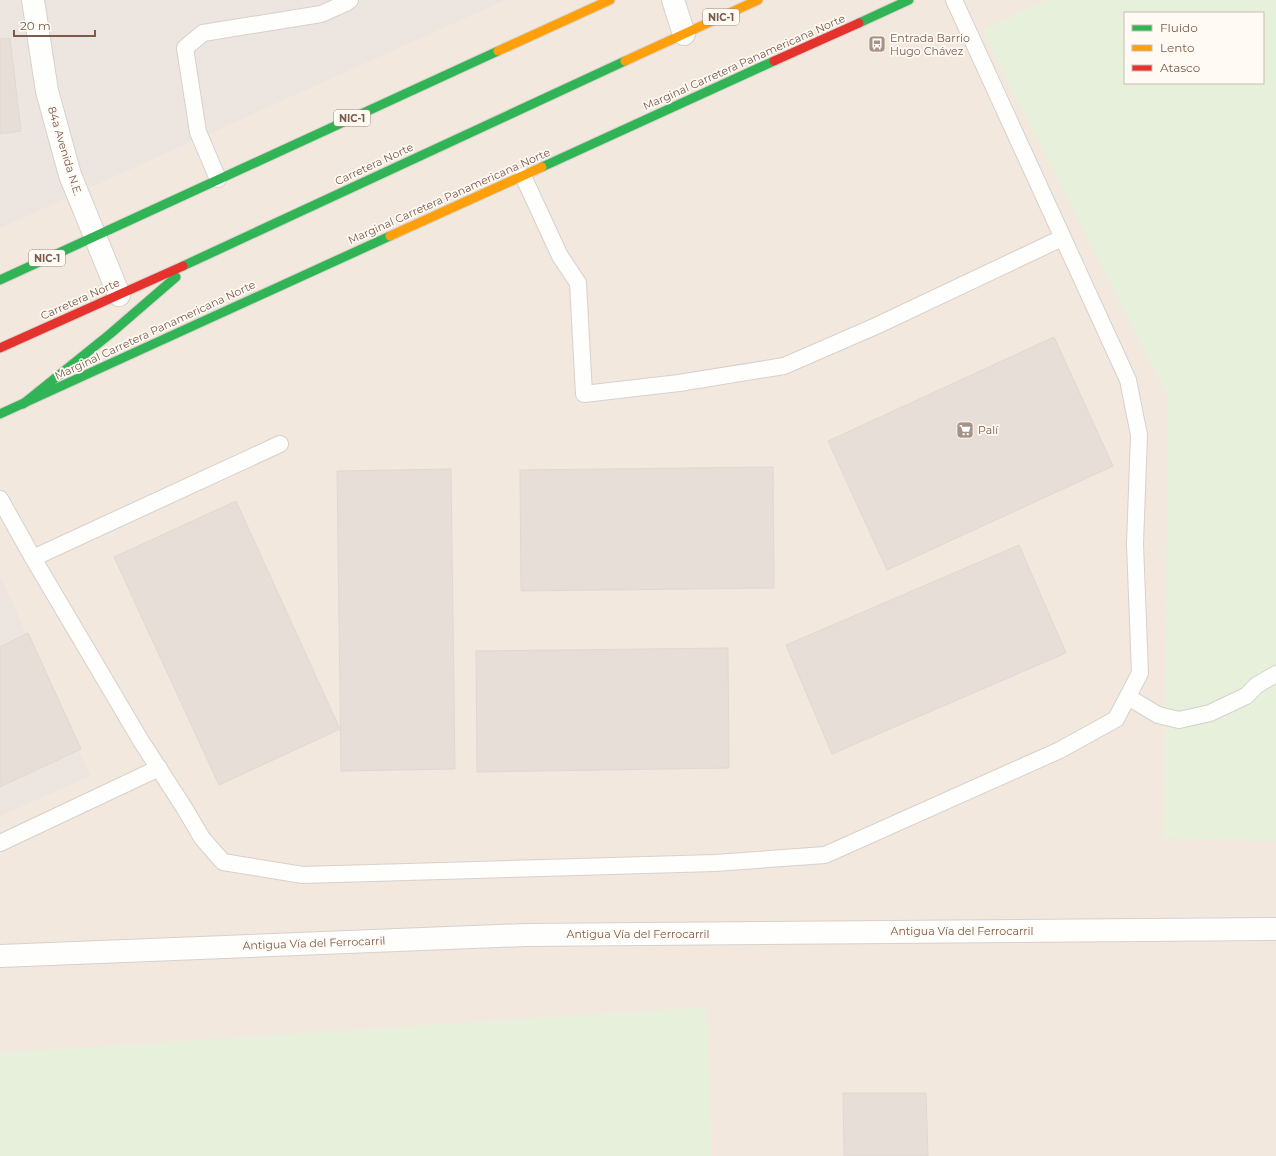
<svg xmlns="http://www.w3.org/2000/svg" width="1276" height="1156" viewBox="0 0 1276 1156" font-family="Montserrat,sans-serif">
<rect width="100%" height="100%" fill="#f9f5f0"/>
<path fill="#f2e8de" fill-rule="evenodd" d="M0,0H1276V1156H0ZM1125,13H1263V83H1125Z"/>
<g fill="#ede5e0">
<path d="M0,0H505L0,228Z"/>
<path d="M0,576L90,776L0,816Z"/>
</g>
<g fill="#e7f0db" fill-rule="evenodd">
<path d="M1048,0H1276V841L1164,838L1168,397L982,30ZM1125,13H1263V83H1125Z"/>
<path d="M706,1007L712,1156H0V1053Z"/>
</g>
<g fill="#e6ded7" stroke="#e2d8d2">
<path d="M10,38L21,131L0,134V39Z"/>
<path d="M1054,337L1113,466L887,570L828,441Z"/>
<path d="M773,467L774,588L521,591L520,470Z"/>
<path d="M451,469L455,769L341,771L337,471Z"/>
<path d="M236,501L340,729L219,785L114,557Z"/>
<path d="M1019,545L1066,653L832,754L786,645Z"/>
<path d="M28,633L81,749L0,787V647Z"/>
<path d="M728,648L729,768L477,772L476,651Z"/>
<path d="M843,1093H926L928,1156H844Z"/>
</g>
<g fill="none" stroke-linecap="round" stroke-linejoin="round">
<g stroke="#d7d1cb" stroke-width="18">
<g id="lane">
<path d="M523,176L560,256L578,283L584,394L679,383L784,366L876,326L1062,238"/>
<path d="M218,179L198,132L185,48L203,33L321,14L346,3L350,0"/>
<path d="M0,499L33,558L141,741L185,809L202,838L223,862L303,875L715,863L825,855L1060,750L1116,719L1140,673L1135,544L1139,435L1128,380L954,0"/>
<path d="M33,558L280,444"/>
<path d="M1128,697L1158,715L1179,720L1210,713L1246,696L1257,685L1276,674"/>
<path d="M0,843L159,768"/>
</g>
</g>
<g stroke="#d7d1cb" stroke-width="24">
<g id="street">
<path d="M33,0L47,91L70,175L119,295"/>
<path d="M673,0L684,34"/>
<path d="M0,956L525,935L1276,929"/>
</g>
</g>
<g stroke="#d9d2cb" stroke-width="11">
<g id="fast">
<path d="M859,23L909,0"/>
<path d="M542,167L774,61"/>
<path d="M183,266L625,61"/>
<path d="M0,280L498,51"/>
<path d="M23,404L110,334L176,277"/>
<path d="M0,414L390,236"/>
</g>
</g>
<g stroke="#d9d2cb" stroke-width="11">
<g id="slow">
<path d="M498,51L610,0"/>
<path d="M625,61L758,0"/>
<path d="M390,236L542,167"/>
</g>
</g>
<g stroke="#d9d2cb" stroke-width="11">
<g id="jam">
<path d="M774,61L859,23"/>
<path d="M0,348L183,266"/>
</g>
</g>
<use href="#lane" stroke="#fefefd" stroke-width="16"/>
<use href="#street" stroke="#fefefd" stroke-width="22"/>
<use href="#fast" stroke="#30b455" stroke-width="9"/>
<use href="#slow" stroke="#ff9f0a" stroke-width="9"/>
<use href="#jam" stroke="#e5322d" stroke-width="9"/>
</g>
<defs>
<g id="bus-square" transform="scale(0.9)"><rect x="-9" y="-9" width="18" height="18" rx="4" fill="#a69286" stroke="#fffaf3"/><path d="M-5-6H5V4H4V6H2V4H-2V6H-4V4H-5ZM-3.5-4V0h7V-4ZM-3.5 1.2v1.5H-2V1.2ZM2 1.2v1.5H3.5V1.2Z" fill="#fff"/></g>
<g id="supermarket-square" transform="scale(0.9)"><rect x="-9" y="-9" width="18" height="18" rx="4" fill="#a69286" stroke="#fffaf3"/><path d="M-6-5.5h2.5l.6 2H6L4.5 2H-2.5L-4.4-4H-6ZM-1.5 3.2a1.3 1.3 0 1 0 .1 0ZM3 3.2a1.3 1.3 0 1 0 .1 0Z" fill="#fff"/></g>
</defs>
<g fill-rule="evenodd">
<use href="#bus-square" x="877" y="44"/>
<use href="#supermarket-square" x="965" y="430"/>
</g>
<g text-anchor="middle" stroke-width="3.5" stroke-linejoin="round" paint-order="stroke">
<g fill="#fffaf3" stroke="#a28b7f" stroke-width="1">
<rect x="703" y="9" width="36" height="16" rx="3"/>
<rect x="334" y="110" width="36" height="16" rx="3"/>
<rect x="29" y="250" width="36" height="16" rx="3"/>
</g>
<g font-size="10" font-weight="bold" fill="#7a5c4d">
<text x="721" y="21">NIC-1</text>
<text x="352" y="122">NIC-1</text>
<text x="47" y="262">NIC-1</text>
</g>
<g font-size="11" fill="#7a5c4d" stroke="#fffaf3" text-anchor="start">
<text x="890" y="42">Entrada Barrio<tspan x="890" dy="13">Hugo Chávez</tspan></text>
<text x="978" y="434">Palí</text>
</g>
<g font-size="11" fill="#7a5c4d" stroke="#fffaf3">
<text transform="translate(744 62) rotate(-24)" y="4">Marginal Carretera Panamericana Norte</text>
<text transform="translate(65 151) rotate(73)" y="4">84a Avenida N.E.</text>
<text transform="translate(374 164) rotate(-25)" y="4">Carretera Norte</text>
<text transform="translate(449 196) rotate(-24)" y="4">Marginal Carretera Panamericana Norte</text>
<text transform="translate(80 299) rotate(-24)" y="4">Carretera Norte</text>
<text transform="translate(155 330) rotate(-25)" y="4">Marginal Carretera Panamericana Norte</text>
<text x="962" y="935">Antigua Vía del Ferrocarril</text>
<text x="638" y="938">Antigua Vía del Ferrocarril</text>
<text transform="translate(314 943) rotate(-2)" y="4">Antigua Vía del Ferrocarril</text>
</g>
</g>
<rect x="1124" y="12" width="140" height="72" fill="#fffaf3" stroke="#cabbb1"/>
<rect x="1132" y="25" width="20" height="6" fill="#30b455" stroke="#cabbb1"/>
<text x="1160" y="32" font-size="12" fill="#7a5c4d">Fluido</text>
<rect x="1132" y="45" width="20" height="6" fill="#ff9f0a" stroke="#cabbb1"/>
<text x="1160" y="52" font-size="12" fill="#7a5c4d">Lento</text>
<rect x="1132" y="65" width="20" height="6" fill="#e5322d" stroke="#cabbb1"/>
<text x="1160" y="72" font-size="12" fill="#7a5c4d">Atasco</text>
<path d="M14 30v6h81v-6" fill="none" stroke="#7a5c4d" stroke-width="2"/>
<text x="20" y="30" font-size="12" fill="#7a5c4d" stroke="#fffaf3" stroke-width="3" paint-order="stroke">20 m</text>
</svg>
